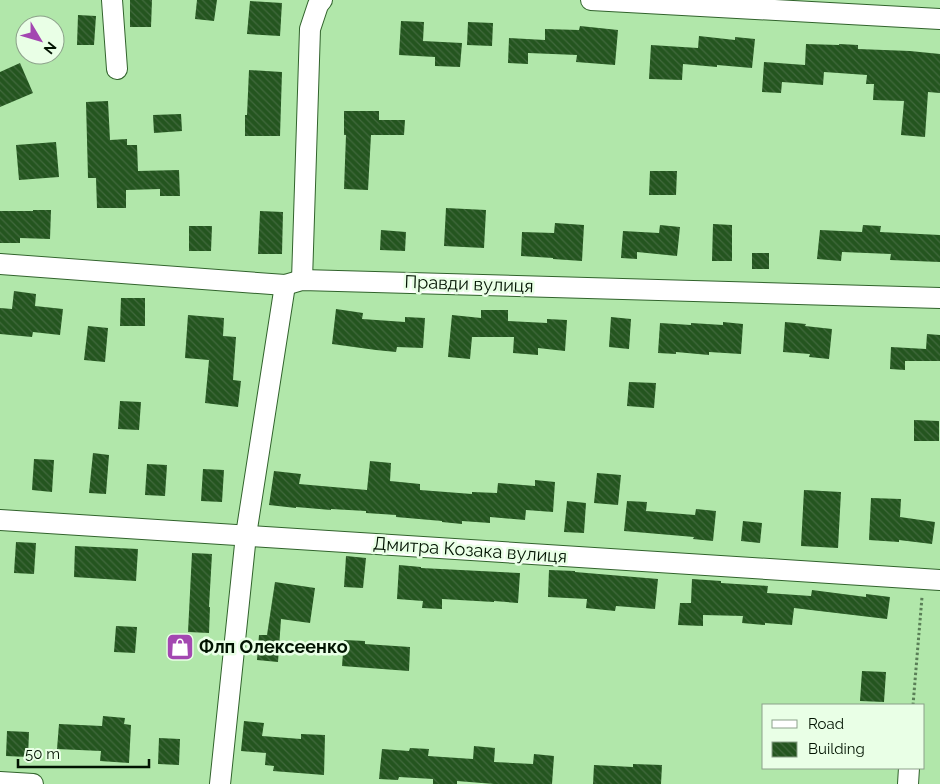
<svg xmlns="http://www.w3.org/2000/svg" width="940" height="784" viewBox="0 0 940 784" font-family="Raleway,sans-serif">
<defs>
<pattern id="building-back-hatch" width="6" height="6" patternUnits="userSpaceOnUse" patternTransform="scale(1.25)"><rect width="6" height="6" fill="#24551f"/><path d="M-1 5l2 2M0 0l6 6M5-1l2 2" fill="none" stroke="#41693d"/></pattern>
</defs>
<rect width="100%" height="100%" fill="#b1e7aa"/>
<g fill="url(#building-back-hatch)">
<path d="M130,0H152L151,27H130Z"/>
<path d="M197,0H217L214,21L195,19Z"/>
<path d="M250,1L282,3L280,36L247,34Z"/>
<path d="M78,15L96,16L94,45H77Z"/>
<path d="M401,21L424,22L423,41L462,43L460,67L435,66V57L399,55Z"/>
<path d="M468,22L493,23L492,46L467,45Z"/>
<path d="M580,26L618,30L615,65L576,62L577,55L528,53V64L508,63L509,38L545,40V29L579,30Z"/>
<path d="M699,36L735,40V37L755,39L752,68L717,65V67L683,64L682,80L649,79L651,45L698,48Z"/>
<path d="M806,44L839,45V44L858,45V49L910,51L940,54V93L928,92L925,137L901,135L904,101L873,100L874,84H866L867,75L824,72L823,85L782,82L781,93L762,92L764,62L805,65Z"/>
<path d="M20,63L33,93L0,107V72Z"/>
<path d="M249,70L282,72L280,136H245V115H247Z"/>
<path d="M108,101L110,140L127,139V145H137L138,171L179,170L180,196H160V189L126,190V208H97L96,178H88L86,102Z"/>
<path d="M344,111H379V120H405L404,135H371L368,190L344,189L346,135H344Z"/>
<path d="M181,114L182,131L154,133L153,115Z"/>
<path d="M56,142L59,177L19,180L16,145Z"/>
<path d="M650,171H677L676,195H649Z"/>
<path d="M446,208L486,210L484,248L444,246Z"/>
<path d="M33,210H51L50,239L20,238V243H0V211H33Z"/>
<path d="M260,211L283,212L282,254H258Z"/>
<path d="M555,223L584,225L582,261L553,259V258L521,256L522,232L554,233Z"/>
<path d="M713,224L732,225V261H712Z"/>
<path d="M660,225L680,227L677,256L637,252V259L621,258L623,231L659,233Z"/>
<path d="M863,225L881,226L880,232L940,235V262L890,260L891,254L842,252L841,261L817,259L820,230L862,232Z"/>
<path d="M189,226H212L211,251H189Z"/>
<path d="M381,230L406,232L405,251L380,250Z"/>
<rect x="752" y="253" width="17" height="16"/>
<path d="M14,291L36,294L35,306L63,309L60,335L33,332L32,337L0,334V308L12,309Z"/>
<path d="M121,298H145V326H120Z"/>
<path d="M336,309L363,313L362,319L405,322V317L425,318L423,348L397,347L396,352L376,350L332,344Z"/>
<path d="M481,310H508V321L547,323V319L567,320L565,351L538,348V355L513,353L514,337H472L470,359L448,357L452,315L481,318Z"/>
<path d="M188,315L224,318L223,336L236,337L233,380L241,381L238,407L205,403L209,360L185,358Z"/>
<path d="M611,317L631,319L629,349L609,347Z"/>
<path d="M723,322L743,324L741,354L709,352V355L676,352V354L658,353L660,323L691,325V323L723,325Z"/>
<path d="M785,322L806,324L805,326L832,329L829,359L809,357L810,354L783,352Z"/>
<path d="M88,326L108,328L105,362L84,360Z"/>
<path d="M927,334L940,335V361H905V370L890,369L891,347L926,349Z"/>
<path d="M629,382L656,383L654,408L627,406Z"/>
<path d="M120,401L141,402L139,430L118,429Z"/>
<path d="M914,420L939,421V441H914Z"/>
<path d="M93,453L109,455L106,494L89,493Z"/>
<path d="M34,459L54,460L52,492L32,490Z"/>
<path d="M370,461L391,463L390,481L420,484V490L472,494V492L497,493L498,483L535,486V480L555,482L553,512L526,510L525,520L490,517V523L462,521V524L442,522V521L396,517V515L366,513V511L331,509V510L296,507V508L269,505L274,471L301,474L299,484L367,490Z"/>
<path d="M147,464L167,465L165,496L145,495Z"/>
<path d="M203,469L224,470L222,502L201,501Z"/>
<path d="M597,473L621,475L618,505L594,503Z"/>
<path d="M804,490L841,492L838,548L801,546Z"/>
<path d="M871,498L901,499L900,517L935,522L932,544L899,540V542L869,540Z"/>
<path d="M567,501L586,503L584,533L564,532Z"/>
<path d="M627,501L647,502L646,511L695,515L696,509L716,511L713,541L693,539L694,537L624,531Z"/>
<path d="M743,521L762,523L760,543L741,541Z"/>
<path d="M16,542L36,543L34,574L14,573Z"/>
<path d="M75,546L138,549L136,581L74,577Z"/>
<path d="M192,553L212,554L209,607H210L209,633L188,632Z"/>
<path d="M346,556L366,558L363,588L344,587Z"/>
<path d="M399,565L421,567V568L520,573L518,603L494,601V602L442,599V609L422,608L423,601L397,599Z"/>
<path d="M549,570L575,571V572L658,579L655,609L616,606L615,611L586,608L587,599L548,597Z"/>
<path d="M692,579L721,581V583L768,586L767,593L811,596L812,590L866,597V594L890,597L887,619L794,608L792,625L765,623V625L742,623L743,616L703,615V626L678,625L680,603H691Z"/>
<path d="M275,582L315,588L310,623L281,619L278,662L257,660L259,635H267Z"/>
<path d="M116,626L137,627L135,653L114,652Z"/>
<path d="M172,634L191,636L190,657L171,655Z"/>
<path d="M344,640L365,641V644L410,647L409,671L342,666Z"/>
<path d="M862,671L886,672L884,702L860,701Z"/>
<path d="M103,716L125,718L124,724L131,725L129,763L100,761L101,751L57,749L59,724L102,726Z"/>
<path d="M244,721L264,723L262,736L301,739V734L325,735L324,775L273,771L274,766L265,765L266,753L241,751Z"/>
<path d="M7,731L29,732L28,757L6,756Z"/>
<path d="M159,738L180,739L179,765L158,764Z"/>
<path d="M474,746L495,748L494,762L533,764L534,754L554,756L552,784H494L457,781V784H433V779L399,777L398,780L379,779L382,749L409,751L410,748L429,749L428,756L473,759Z"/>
<path d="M633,764L662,765L661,784H593L594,765L633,767Z"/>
</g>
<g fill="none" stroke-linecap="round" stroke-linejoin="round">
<g stroke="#31632c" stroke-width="22">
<g id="minor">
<path d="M112,0L117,69"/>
<path d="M591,0L940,19"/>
<path d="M0,264L285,285L302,280L940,298"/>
<path d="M302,280L310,29L318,5L322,0"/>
<path d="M0,520L940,580"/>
<path d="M0,782L33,784"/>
<path d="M220,784L246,535L285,285"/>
<path d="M908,784L909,768"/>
</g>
</g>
<path stroke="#5a7f57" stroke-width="3" stroke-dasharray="2.5 2.5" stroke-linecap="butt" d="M913,705L922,597"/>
<use href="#minor" stroke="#fff" stroke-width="20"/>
</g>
<defs>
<g id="shop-square" transform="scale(1.4375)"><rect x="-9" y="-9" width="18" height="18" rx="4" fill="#a347b1" stroke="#e9ffe6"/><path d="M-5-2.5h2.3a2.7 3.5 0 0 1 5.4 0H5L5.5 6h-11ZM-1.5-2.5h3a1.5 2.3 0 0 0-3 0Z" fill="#fff"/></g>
</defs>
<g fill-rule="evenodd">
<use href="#shop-square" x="180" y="647"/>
</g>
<g text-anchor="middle" stroke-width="5" stroke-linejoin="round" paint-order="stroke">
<g font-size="18" fill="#011301" stroke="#e9ffe6">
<text transform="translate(469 284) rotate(2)" y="6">Правди вулиця</text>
<text transform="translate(470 550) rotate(4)" y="6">Дмитра Козака вулиця</text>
</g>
<g font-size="18" font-weight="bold" fill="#011301" stroke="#e9ffe6" text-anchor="start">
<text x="199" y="653">Флп Олексеенко</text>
</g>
</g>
<rect x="762" y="704" width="162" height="65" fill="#e9ffe6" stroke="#8ca18a"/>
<rect x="772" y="720" width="25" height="8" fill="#ffffff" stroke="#8ca18a"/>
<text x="808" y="729" font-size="15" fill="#011301">Road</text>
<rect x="772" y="742" width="25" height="15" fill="url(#building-back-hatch)" stroke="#8ca18a"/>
<text x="808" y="754" font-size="15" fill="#011301">Building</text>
<g transform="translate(40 40) rotate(128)"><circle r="24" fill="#e9ffe6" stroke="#8ca18a"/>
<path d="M0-4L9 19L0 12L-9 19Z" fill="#a347b1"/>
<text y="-8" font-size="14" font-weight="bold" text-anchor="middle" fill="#011301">N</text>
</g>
<path d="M18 759v8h131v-8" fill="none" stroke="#011301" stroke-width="2.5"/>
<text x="25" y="759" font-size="15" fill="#011301" stroke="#e9ffe6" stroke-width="4" paint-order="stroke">50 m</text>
</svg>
